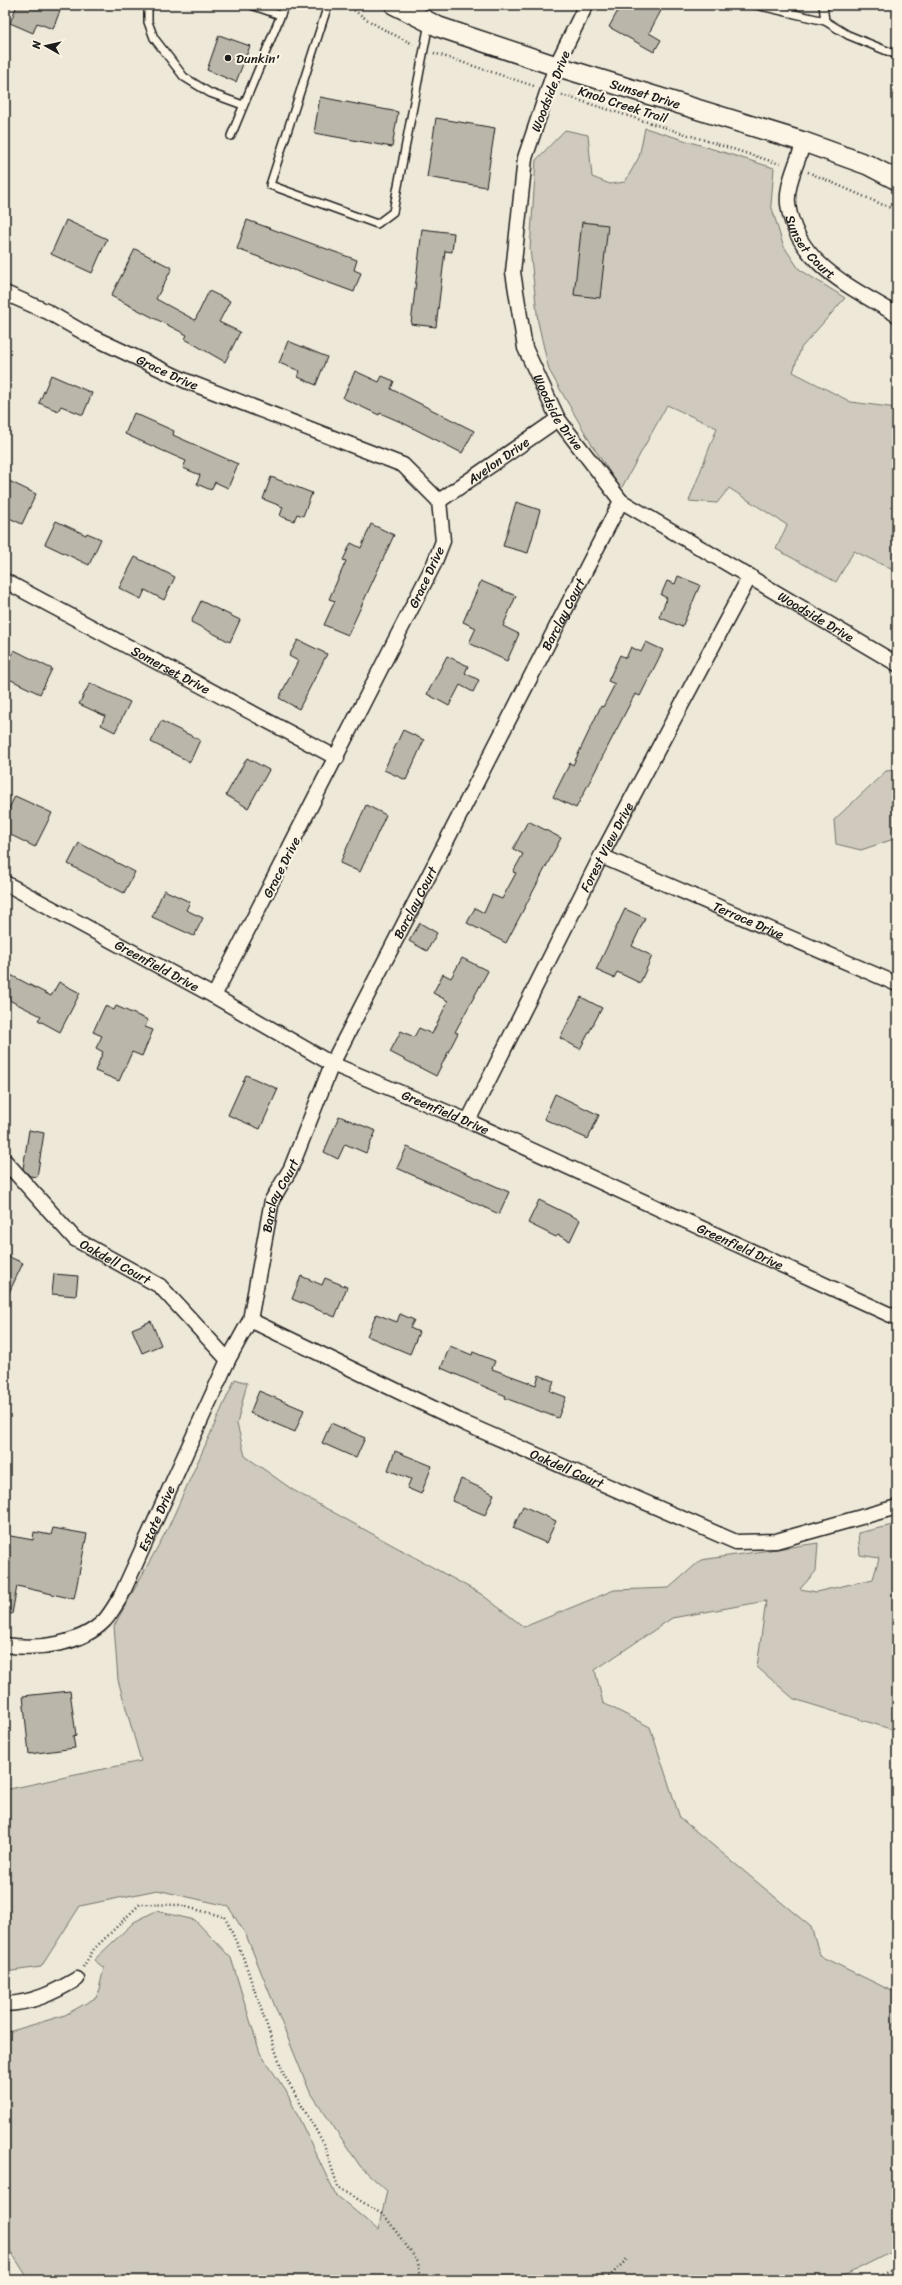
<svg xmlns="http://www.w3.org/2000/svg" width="902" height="2285" viewBox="0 0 902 2285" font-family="Sriracha,sans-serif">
<rect width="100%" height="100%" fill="#eee8d9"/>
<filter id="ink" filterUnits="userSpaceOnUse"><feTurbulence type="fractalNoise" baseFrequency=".025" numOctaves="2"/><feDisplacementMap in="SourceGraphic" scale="8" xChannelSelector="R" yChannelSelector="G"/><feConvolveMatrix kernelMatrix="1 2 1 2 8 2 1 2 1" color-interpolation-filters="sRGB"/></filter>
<g filter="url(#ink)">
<g fill="#cfcabd" stroke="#76736c">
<path d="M645,128L774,168L771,205L783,245L799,269L845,298L801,348L793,372L851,402L897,408V572L854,551L836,582L776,549L787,525L729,488L717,503L689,501L717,428L667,405L621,489L592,445L549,370L538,322L530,249L536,160L565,130L588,135L592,177L610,184L625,182L639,157Z"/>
<path d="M897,770V838L861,850L836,844L834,820L886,771Z"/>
<path d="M235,1379L247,1383L237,1424L245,1456L293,1490L481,1594L524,1627L614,1590L669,1588L701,1560L818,1543L816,1571L800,1589L816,1592L873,1579L879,1558L860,1555L858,1533L897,1524V1731L794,1699L757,1667L766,1601L672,1618L595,1670L603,1703L650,1727L680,1818L811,1927L820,1956L896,1993L897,1991V2249L836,2280H29L5,2242V2033L65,2015L97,1997L104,1968L94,1960L134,1922L156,1911L195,1920L231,1958L260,2053L286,2091L335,2194L378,2230L387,2191L360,2166L309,2090L246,1935L228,1906L157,1890L80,1906L41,1967L5,1972V1790L141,1761L118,1680L114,1626L168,1528Z"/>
</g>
<g fill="#bab6aa" stroke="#1c1c1c">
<path d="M17,5H54L61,8L53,29L37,23L33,33L10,23Z"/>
<path d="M621,5H664L649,33L661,40L654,52L609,27Z"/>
<path d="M219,35L250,46L236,82L207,70Z"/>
<path d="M320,97L398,112L392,147L314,133Z"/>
<path d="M436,118L495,128L486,187L427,177Z"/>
<path d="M66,220L107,239L92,273L51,254Z"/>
<path d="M247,220L357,260L354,270L361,273L354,292L237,249Z"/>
<path d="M582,222L608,225L600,298L574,295Z"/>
<path d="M422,229L454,233L452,252L445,251L436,327L411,324Z"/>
<path d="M135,249L172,268L156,299L195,320L209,291L230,301L219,322L240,332L225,362L185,339L187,335L111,296Z"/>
<path d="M288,341L327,357L316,385L298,377L300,371L279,363Z"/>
<path d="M355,371L379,382L382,376L394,381L391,389L474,431L462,453L403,423L380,413L379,415L343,398Z"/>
<path d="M51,375L92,393L83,415L61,406L58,411L39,403Z"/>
<path d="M134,413L174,431L173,435L238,464L228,488L215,482L211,490L197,484L200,475L183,468L186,461L125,434Z"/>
<path d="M271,477L312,493L303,516L297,514L294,521L280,516L283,507L263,499Z"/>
<path d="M5,479L36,494L22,524L5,516Z"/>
<path d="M516,502L540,510L528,553L503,546Z"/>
<path d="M56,521L86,535L87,533L101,539L89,565L45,544Z"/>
<path d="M371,524L394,535L348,635L324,625L335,601L329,599L346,561L343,560L351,543L361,548Z"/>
<path d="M135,557L175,577L164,600L145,590L141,599L119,588Z"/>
<path d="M678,576L700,585L682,627L659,617L667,598L661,595L667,581L675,584Z"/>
<path d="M481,581L516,596L503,626L519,634L507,661L469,643L476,628L463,622Z"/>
<path d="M201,601L240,620L230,642L191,622Z"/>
<path d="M298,640L327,654L299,709L279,698L298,661L289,656Z"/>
<path d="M646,642L663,650L640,696L635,694L576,808L553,797L570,763L573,765L601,706L603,707L615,684L608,681L620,655L626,658L631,647L641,652Z"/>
<path d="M14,650L52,669L40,694L5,677V668Z"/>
<path d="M447,656L468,666L465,673L479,680L473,692L460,685L449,706L427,694Z"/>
<path d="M90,683L130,702L115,732L101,725L105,716L79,704Z"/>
<path d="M161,721L200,740L190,762L151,742Z"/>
<path d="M403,730L424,740L406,780L384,770Z"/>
<path d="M247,758L269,770L248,808L226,795Z"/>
<path d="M15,796L52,813L35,847L5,832V817Z"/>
<path d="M366,805L386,815L360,872L340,863Z"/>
<path d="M528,821L561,838L506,943L467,923L475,908L484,913L492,895L502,899L516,873L513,872L523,854L513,849Z"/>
<path d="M79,843L135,872L124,893L68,864Z"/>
<path d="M164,890L190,902L186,910L203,918L194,936L152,917Z"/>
<path d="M625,909L645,918L632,946L652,956L640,983L617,972L614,978L596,970Z"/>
<path d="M420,923L437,933L427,951L409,941Z"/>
<path d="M462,958L488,971L455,1032L458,1033L436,1076L390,1052L401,1031L414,1037L419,1028L432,1034L448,1001L433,993L443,974L451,978Z"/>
<path d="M5,972L51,996L59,982L80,993L60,1032L38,1020L41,1016L5,998Z"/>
<path d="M581,997L602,1008L580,1049L560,1038Z"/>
<path d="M105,1006L114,1010L116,1006L148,1020L145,1027L153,1030L142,1056L132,1052L119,1081L95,1071L103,1052L96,1048L102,1036L93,1032Z"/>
<path d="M246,1075L278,1089L260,1129L228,1115Z"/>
<path d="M555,1094L599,1115L588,1139L544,1119Z"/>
<path d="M339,1116L376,1131L366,1153L345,1144L338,1159L324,1152Z"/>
<path d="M29,1130L44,1133L37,1177L30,1176L23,1169Z"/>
<path d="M407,1147L509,1192L499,1214L397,1168Z"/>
<path d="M539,1200L580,1220L570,1241L558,1235L556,1237L528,1223Z"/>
<path d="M5,1255L23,1263L5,1301Z"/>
<path d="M54,1274L78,1276L76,1296L52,1294Z"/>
<path d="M301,1276L322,1285L325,1278L347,1287L335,1317L292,1299Z"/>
<path d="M376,1314L397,1322L400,1314L414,1320L410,1328L419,1332L410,1354L367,1336Z"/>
<path d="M151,1321L161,1345L142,1353L132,1329Z"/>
<path d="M450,1346L472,1355L473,1352L495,1361L492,1369L536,1385L539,1375L554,1381L550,1391L566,1397L558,1418L505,1398L506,1396L441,1368Z"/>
<path d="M259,1391L304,1410L295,1432L250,1413Z"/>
<path d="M331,1423L365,1438L356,1458L322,1443Z"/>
<path d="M395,1451L432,1466L421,1494L407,1488L411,1479L388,1470Z"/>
<path d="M461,1479L494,1494L485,1515L452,1501Z"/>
<path d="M523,1506L556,1521L546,1543L513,1528Z"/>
<path d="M53,1528L87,1534L74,1599L17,1586L12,1614L5,1613V1535L33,1540L34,1532L51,1535Z"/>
<path d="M70,1691L76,1735L73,1736L75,1748L29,1754L23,1696Z"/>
</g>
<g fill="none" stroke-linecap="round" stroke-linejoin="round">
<g stroke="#1c1c1c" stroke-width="10">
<g id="lane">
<path d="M148,5V22L154,38L184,77L210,93L243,105"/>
<path d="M251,5L280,15"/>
<path d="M328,5L270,185L377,224L393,212L429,23"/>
<path d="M756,5L825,21"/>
<path d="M823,5L825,21L848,35L897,55"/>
<path d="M231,136L285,5"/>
</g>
</g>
<g stroke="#1c1c1c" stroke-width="17">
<g id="street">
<path id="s1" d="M586,5L556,66L525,158L513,272L525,348L558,419L621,501L897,664"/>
<path id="s2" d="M804,142C798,161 786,184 788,204C796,264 852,287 897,315"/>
<path id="s3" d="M5,293L48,312L88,335L186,381L403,465L439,501L443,541L434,564L214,996"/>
<path id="s4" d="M439,501L558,419"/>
<path id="s5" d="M5,581L337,758"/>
<path id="s6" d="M601,856L897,984"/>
<path id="s7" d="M5,883L214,996L332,1064L468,1121L897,1318"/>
<path id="s8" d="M468,1121L601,856L750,576"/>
<path id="s9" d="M5,1161L75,1239L160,1286L228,1360"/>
<path id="s10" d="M250,1320L466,1424L736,1542L776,1541L897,1507"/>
<path id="s11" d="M5,1645C37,1650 81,1645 105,1620C111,1613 116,1604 121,1596L228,1360L250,1320L272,1200L291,1168L332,1064L621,501"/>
<path d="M5,2004C33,2003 53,1993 77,1979"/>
</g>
</g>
<g stroke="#1c1c1c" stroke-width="22">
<g id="secondary">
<path id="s12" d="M395,5L439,27L556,66L804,142L868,165L897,180"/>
</g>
</g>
<g stroke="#1c1c1c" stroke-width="2.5" stroke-dasharray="1 3" stroke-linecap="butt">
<path d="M348,5C367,22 390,33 413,44"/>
<path d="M434,53L534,86"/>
<path d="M562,95L780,164"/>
<path d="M808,172L897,211"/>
<path d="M83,1967L94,1949L140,1904L179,1905L225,1917L243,1957L284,2075L324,2144L338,2187L385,2216L418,2262L421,2280"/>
<path d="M606,2280L627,2259"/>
<path d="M872,2280L897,2268"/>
</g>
<use href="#lane" stroke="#fcf5e5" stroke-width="7"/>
<use href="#street" stroke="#fcf5e5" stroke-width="14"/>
<use href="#secondary" stroke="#fcf5e5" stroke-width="19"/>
</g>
</g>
<circle fill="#1c1c1c" stroke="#fcf5e5" stroke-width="1.5" cx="228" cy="58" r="4"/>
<g text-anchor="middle" stroke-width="4" stroke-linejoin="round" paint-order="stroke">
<g font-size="13" fill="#1c1c1c" stroke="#fcf5e5" text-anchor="start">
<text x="236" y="63">Dunkin'</text>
</g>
<g font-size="13" fill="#1c1c1c" stroke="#fcf5e5">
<text transform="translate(550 91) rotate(-69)" y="5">Woodside Drive</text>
<text dy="5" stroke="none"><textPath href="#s12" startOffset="266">Sunset Drive</textPath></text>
<text transform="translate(623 104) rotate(18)" y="5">Knob Creek Trail</text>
<text dy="5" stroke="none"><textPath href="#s2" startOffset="114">Sunset Court</textPath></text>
<text dy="5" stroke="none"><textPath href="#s3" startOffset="181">Grace Drive</textPath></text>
<text dy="5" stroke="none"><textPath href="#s1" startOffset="429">Woodside Drive</textPath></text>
<text dy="5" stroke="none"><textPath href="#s4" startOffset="72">Avelon Drive</textPath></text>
<text transform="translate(426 577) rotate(-65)" y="5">Grace Drive</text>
<text dy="5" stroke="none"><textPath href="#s11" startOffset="1217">Barclay Court</textPath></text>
<text dy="5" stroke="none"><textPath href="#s1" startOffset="765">Woodside Drive</textPath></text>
<text dy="5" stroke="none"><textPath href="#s5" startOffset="188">Somerset Drive</textPath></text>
<text dy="5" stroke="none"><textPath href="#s8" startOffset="307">Forest View Drive</textPath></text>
<text transform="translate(281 867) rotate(-63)" y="5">Grace Drive</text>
<text dy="5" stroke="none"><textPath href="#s11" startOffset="893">Barclay Court</textPath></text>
<text dy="5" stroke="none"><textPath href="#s6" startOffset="161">Terrace Drive</textPath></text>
<text dy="5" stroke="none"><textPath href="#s7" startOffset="173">Greenfield Drive</textPath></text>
<text dy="5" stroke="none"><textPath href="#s7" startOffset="497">Greenfield Drive</textPath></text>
<text dy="5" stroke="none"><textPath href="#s11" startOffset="569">Barclay Court</textPath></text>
<text dy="5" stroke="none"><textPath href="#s7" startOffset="821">Greenfield Drive</textPath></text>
<text dy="5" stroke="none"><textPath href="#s9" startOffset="151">Oakdell Court</textPath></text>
<text dy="5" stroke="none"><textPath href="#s10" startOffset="350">Oakdell Court</textPath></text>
<text dy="5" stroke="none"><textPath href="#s11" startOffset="221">Estate Drive</textPath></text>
</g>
</g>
<rect width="902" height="2285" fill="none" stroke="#fcf5e5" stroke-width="20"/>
<rect x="10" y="10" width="882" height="2265" fill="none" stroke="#1c1c1c" stroke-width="1.5" filter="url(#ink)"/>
<g transform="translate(46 46) rotate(278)" stroke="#fcf5e5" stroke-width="3" paint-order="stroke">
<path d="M0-3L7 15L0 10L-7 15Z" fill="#1c1c1c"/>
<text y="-6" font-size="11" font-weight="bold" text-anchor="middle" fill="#1c1c1c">N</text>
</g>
</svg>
